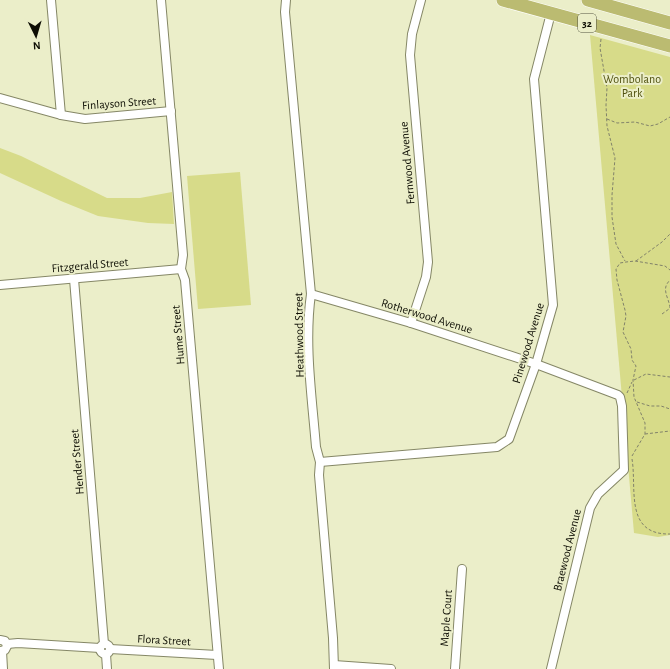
<svg xmlns="http://www.w3.org/2000/svg" width="670" height="669" viewBox="0 0 670 669" font-family="'Alegreya Sans',sans-serif">
<rect width="100%" height="100%" fill="#ebeec9"/>
<g fill="#d7db89">
<path d="M590,35L670,57V535L658,537L634,533Z"/>
<path d="M0,148L21,156L107,198H140L172,192L174,224L148,223L98,216L61,201L0,173Z"/>
<path d="M240,172L251,305L198,309L187,176Z"/>
</g>
<g fill="none" stroke-linecap="round" stroke-linejoin="round">
<g stroke="#858766" stroke-width="10">
<g id="minor">
<path d="M51,0L61,115"/>
<path d="M161,0L183,255L181,269L185,280L219,669"/>
<path d="M286,0L285,12L311,294C304,344 312,397 316,447L320,462L319,475L333,638L334,669"/>
<path d="M0,98L61,115L85,119L171,111"/>
<path d="M74,279L104,644"/>
<path d="M0,285L181,269"/>
<path d="M311,294L411,323L536,364L618,395L620,397L622,406L624,470L598,494L590,508L551,669"/>
<path d="M411,323L426,277L428,262L410,55L412,34L421,0"/>
<path d="M320,462L497,447L509,439L536,364L553,305L534,79L551,13"/>
<path d="M0,640L5,641L7,646L5,650L0,651"/>
<circle cx="105" cy="649" r="5"/>
<path d="M7,644L18,643L100,648"/>
<path d="M110,649L217,655"/>
<path d="M2,651L3,669"/>
<path d="M106,654L107,669"/>
<path d="M334,665L391,669"/>
<path d="M455,669L462,569"/>
</g>
</g>
<g stroke="#fff" stroke-width="14">
<g id="primary">
<path d="M503,0L670,46"/>
<path d="M588,0L670,23"/>
</g>
</g>
<g stroke="#81826a" stroke-width="1" stroke-dasharray="3 2" stroke-linecap="butt">
<path d="M601,39L600,48L607,88L606,105L607,126L615,158L612,195V217L616,244L625,261"/>
<path d="M607,119L617,123L635,122L650,126L658,124L670,117"/>
<path d="M636,261L662,242L670,234"/>
<path d="M662,314L669,309L670,307C668,296 661,289 670,280"/>
<path d="M634,380L646,374L670,377"/>
<path d="M627,393L632,382"/>
<path d="M637,402L650,406H661L670,409"/>
<path d="M645,434L670,431"/>
<path d="M632,456L645,434V423L634,397L633,380L636,366L632,360L631,349L623,332L626,316L625,310L617,280L616,269L620,263L626,262L635,261L665,266L670,270"/>
<path d="M632,459C637,488 624,535 670,534"/>
</g>
<use href="#minor" stroke="#fff" stroke-width="8"/>
<use href="#primary" stroke="#bbbb71" stroke-width="13"/>
</g>
<g text-anchor="middle" stroke-width="4" stroke-linejoin="round" paint-order="stroke">
<rect fill="#ebeec9" stroke="#50503e" stroke-width="1" x="578" y="14" width="18" height="18" rx="3"/>
<g font-size="11" font-weight="bold" fill="#0d0d03">
<text x="587" y="27">32</text>
</g>
<g font-size="12" fill="#4f500f" stroke="#ebeec9">
<text x="632" y="83">Wombolano<tspan x="632" dy="14">Park</tspan></text>
</g>
<g font-size="12" fill="#0d0d03" stroke="#ebeec9">
<text transform="translate(119 103) rotate(-4)" y="4">Finlayson Street</text>
<text transform="translate(407 163) rotate(-95)" y="4">Fernwood Avenue</text>
<text transform="translate(90 265) rotate(-5)" y="4">Fitzgerald Street</text>
<text transform="translate(427 316) rotate(17)" y="4">Rotherwood Avenue</text>
<text transform="translate(178 335) rotate(-95)" y="4">Hume Street</text>
<text transform="translate(299 335) rotate(-91)" y="4">Heathwood Street</text>
<text transform="translate(528 343) rotate(-73)" y="4">Pinewood Avenue</text>
<text transform="translate(77 462) rotate(-95)" y="4">Hender Street</text>
<text transform="translate(567 550) rotate(-76)" y="4">Braewood Avenue</text>
<text transform="translate(446 618) rotate(-86)" y="4">Maple Court</text>
<text transform="translate(164 640) rotate(3)" y="4">Flora Street</text>
</g>
</g>
<g transform="translate(36 36) rotate(175)" stroke="#ebeec9" stroke-width="3" paint-order="stroke">
<path d="M0-3L7 15L0 10L-7 15Z" fill="#0d0d03"/>
<text y="-6" font-size="11" font-weight="bold" text-anchor="middle" fill="#0d0d03">N</text>
</g>
</svg>
